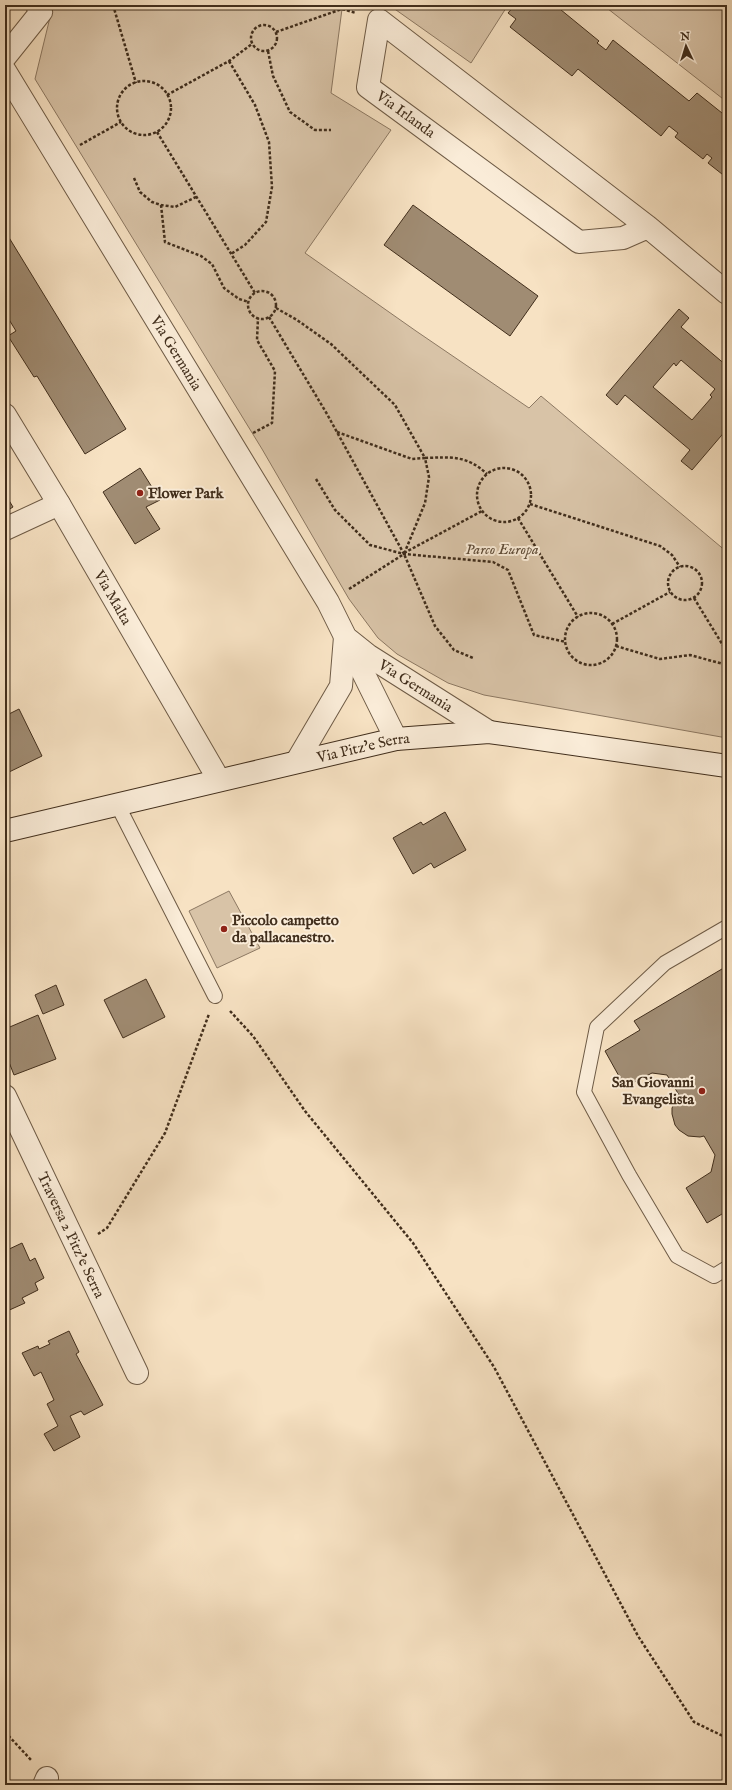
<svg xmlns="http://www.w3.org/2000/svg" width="732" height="1790" viewBox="0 0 732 1790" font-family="'IM FELL English',serif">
<rect width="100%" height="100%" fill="#f7e2c3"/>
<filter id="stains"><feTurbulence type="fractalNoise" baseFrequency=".005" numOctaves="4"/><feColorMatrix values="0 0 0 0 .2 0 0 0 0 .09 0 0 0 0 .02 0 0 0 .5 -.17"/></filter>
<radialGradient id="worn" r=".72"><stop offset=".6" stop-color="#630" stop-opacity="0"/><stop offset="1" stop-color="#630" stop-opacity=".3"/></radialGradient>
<g fill="#d8c3a7" stroke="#8c7862">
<path d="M53,5H345L342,9L331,93L391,130L305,253L416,331L529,408L541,396L727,552V738L484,695L448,683L397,654L378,638L349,599L262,449L35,79Z"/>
<path d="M389,5H508L471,63Z"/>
<path d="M603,5H727V102Z"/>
<path d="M229,891L260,948L217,968L189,911Z"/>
</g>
<g fill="#a08c73" stroke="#412e1c" fill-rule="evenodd">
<path d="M515,5H555L599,41L597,43L606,50L613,40L689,101L697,93L727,117V178L708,163L712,158L707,154L703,159L675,137L678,133L669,126L661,136L578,69L572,76L510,27L516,19L508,13Z"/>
<path d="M413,205L538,296L510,336L384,245Z"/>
<path d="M5,231L126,429L85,454L37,376L34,377L8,336L16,331L5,313Z"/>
<path d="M679,309L689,318L681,327L727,366V429L692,470L681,461L690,450L625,395L617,405L606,395ZM681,360L715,389L710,395L712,397L692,420L653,387L674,363L676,366Z"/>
<path d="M140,468L160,500L146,507L160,529L135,544L103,492Z"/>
<path d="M5,494L13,507L5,512Z"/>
<path d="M19,709L42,756L5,774V716Z"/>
<path d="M445,812L466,850L434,868L431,863L413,874L393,838L421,822L423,825Z"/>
<path d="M727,966V1211L707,1223L686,1188L711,1172L715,1155L704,1136L700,1137L688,1136L679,1130L675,1125L672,1114V1108L679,1095L667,1075L652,1073L625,1087L605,1051L640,1030L634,1021Z"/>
<path d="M146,979L165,1017L123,1038L104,1000Z"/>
<path d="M56,985L64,1005L43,1014L35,995Z"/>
<path d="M38,1015L56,1059L14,1075L5,1052V1029Z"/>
<path d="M22,1243L30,1261L35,1258L44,1278L35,1283L38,1290L22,1298L25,1303L5,1312V1251Z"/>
<path d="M69,1331L79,1352L76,1354L103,1405L84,1415L81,1411L70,1416L80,1437L54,1451L44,1434L58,1426L47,1404L54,1400L41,1372L34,1376L22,1353L38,1346L39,1349L50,1344L48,1341Z"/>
</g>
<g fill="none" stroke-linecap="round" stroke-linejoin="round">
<g stroke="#6e5b46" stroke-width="16">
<g id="lane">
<path d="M117,804L215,996"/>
<path d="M727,927L665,963L597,1027L584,1092L629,1175L677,1256L714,1276L727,1268"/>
</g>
</g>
<g stroke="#6e5b46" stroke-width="24">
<g id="street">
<path d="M5,57L41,12L37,5"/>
<path id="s1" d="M5,71L328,602L396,739"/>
<path d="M648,227L623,238L579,242L368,87L379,20L648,227L727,293"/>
<path id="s2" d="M5,415L59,504L219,780"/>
<path d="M5,529L59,504"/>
<path id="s3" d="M349,640L369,656L489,732"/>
<path d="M297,761L341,686L345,637"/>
<path id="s4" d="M5,1096L137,1373"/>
<path d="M44,1785L47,1778"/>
</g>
</g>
<g stroke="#412e1c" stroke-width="24">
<g id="secondary">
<path id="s5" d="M5,831L396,739L489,732L727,766"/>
</g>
</g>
<g stroke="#412e1c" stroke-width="2.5" stroke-dasharray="3 2" stroke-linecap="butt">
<path d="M113,5L136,83"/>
<circle cx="264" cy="38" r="13"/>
<path d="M276,32L342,9L356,13"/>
<path d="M268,51L273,76L290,112L315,130H331"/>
<path d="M229,61L255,105L269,142L272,187L266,222L245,245L231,254"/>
<circle cx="144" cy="108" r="27"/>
<path d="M167,95L229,61L252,44"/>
<path d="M157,132L255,293"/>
<path d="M80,145L121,122"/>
<path d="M134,178L140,192L152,202L161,205L175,207L196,197"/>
<path d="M161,205L165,242L201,256L212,264L224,288L239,299L249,302"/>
<circle cx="262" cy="305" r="14"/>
<path d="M276,308L297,320L331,344L395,405L425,458C450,457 467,455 487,474"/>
<path d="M269,317L327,414L404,554L349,589"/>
<path d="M337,432L412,459L425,458L429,477L425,503L404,554L435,626L454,650L473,658"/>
<path d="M253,433L272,423L275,371L257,340L258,318"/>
<circle cx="504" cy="495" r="27"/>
<path d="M316,479L335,510L370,545L404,554L493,562L508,570L534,635L566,642"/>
<path d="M530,504L660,546L672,555L680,567"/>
<path d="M518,518L578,617"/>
<path d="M404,553L482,511"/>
<circle cx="685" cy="583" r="17"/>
<path d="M694,598L727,652"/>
<circle cx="591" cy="639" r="26"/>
<path d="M612,624L670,592"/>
<path d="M616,646L660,659L690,655L727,665"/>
<path d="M230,1011L253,1036L305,1111L413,1243L494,1367L638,1636L694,1722L727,1738"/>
<path d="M98,1234L107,1228L165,1133L209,1014"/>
<path d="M5,1732L32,1761"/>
<path d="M70,1783L79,1785"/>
</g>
<use href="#lane" stroke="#faecd8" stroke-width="14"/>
<use href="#street" stroke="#faecd8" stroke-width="22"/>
<use href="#secondary" stroke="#faecd8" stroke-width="22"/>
</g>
<g fill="#8f2418" stroke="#faecd8" stroke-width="1.5">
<circle cx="140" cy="493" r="4"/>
<circle cx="224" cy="929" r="4"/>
<circle cx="702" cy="1091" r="4"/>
</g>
<g text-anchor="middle" stroke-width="4" stroke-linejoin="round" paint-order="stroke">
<g font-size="15" fill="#412e1c" stroke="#faecd8">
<text transform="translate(406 114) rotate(36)" y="5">Via Irlanda</text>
<text dy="5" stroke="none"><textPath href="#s1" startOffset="330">Via Germania</textPath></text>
<text dy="5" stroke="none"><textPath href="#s2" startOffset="212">Via Malta</textPath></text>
<text dy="5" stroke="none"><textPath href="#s3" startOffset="81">Via Germania</textPath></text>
<text dy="5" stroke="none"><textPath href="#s5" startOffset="368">Via Pitz'e Serra</textPath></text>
<text dy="5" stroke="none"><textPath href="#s4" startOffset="154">Traversa 2 Pitz'e Serra</textPath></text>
</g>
<g font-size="15" font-weight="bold" fill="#412e1c" stroke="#faecd8" text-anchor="start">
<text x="148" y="498">Flower Park</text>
<text x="232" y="925">Piccolo campetto<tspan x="232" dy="17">da pallacanestro.</tspan></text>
<text x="694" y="1087" text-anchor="end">San Giovanni<tspan x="694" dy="17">Evangelista</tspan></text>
</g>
<g font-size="15" font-style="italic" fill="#5f4c38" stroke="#faecd8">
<text x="502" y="554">Parco Europa</text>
</g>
</g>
<rect width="732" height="1790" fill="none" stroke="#f7e2c3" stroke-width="20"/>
<rect x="6" y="6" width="720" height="1778" fill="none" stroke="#412e1c" stroke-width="2"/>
<rect x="10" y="10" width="712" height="1770" fill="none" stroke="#412e1c"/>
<g transform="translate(686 46) rotate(356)" stroke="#faecd8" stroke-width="3" paint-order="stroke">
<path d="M0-3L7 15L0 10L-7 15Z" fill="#412e1c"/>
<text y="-6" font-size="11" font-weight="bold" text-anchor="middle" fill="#412e1c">N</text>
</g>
<rect width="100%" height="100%" filter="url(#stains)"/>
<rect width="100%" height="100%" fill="url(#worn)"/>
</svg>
